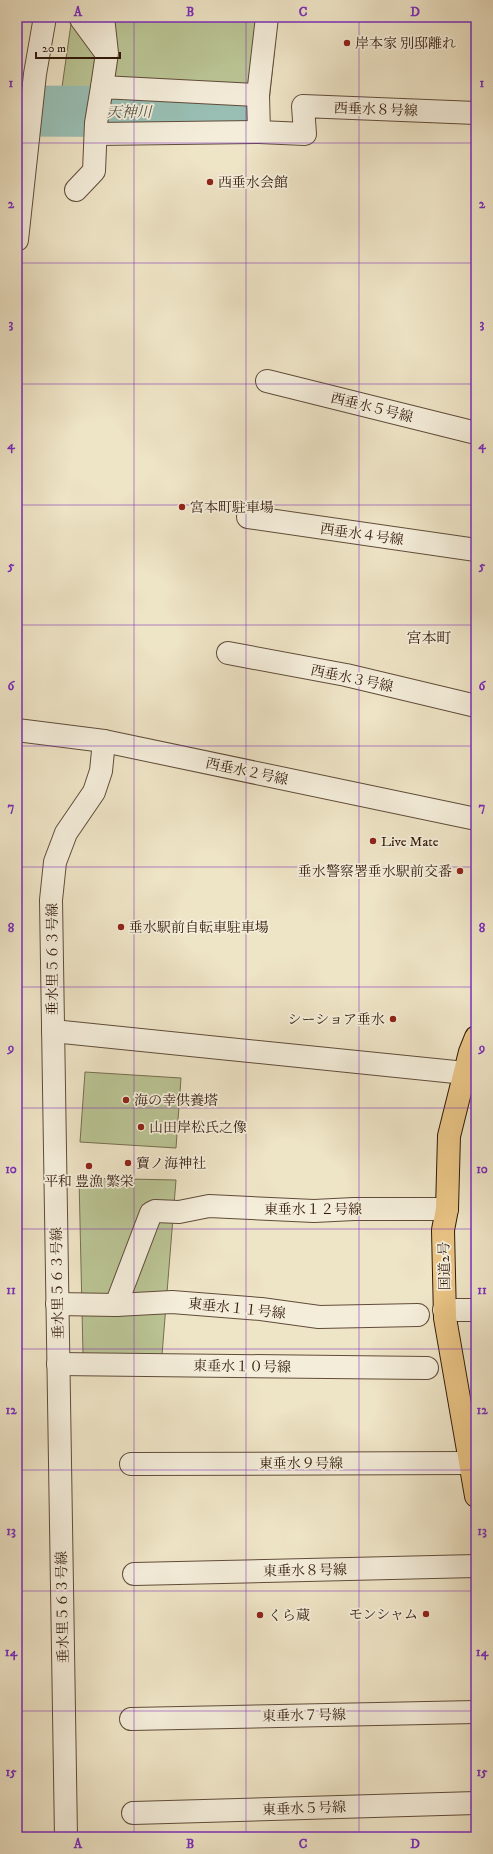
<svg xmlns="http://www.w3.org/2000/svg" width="493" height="1854" viewBox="0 0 493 1854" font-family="'IM FELL DW Pica','Noto Serif JP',serif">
<rect width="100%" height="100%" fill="#eee4c6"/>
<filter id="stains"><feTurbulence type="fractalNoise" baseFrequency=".005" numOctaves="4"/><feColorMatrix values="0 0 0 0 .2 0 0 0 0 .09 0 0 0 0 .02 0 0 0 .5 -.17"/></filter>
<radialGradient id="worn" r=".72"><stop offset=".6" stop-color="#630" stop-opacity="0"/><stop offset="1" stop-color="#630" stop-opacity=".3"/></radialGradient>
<g fill="#bac494" stroke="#766e4f">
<path d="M72,17H278L269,102L61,94Z"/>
<path d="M85,1072L181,1078L176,1148L80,1142Z"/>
<path d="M79,1178L176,1180L162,1355L83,1354Z"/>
</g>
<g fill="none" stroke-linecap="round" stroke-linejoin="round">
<path stroke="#99bfb4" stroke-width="51" d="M17,111L242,112"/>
<g stroke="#604c39" stroke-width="24">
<g id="minor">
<path d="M81,17V19L106,53"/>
<path d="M267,17L258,95L259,132L305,134L303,106L476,113"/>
<path d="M102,87L107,53L103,17"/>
<path d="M96,134L259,132"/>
<path d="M76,190L94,171L96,123L102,87L258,95"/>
<path d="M17,240L35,74L45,17"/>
<path d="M267,381L476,433"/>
<path d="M248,517L476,550"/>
<path d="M228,653L346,675L476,706"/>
<path d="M17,730L104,741L476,819"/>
<path d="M53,1031L465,1073"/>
<path d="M57,1304L116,1305L172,1302L261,1309L319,1317L418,1315"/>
<path d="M116,1305L151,1213L155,1211L179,1212L209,1206L314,1211L354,1209H447"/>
<path d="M444,1310H476"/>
<path d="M58,1364L427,1368"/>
<path d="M131,1464L471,1463"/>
<path d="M134,1574L476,1566"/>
<path d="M131,1719L476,1712"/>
<path d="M133,1813L476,1803"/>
<path d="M66,1837L51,900L55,862L66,833L94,792L101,771L104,741"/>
</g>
</g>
<g stroke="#31190a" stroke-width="24">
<path id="highway" d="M476,1037L470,1052L449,1136L447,1209L443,1230L445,1318L476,1496"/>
</g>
<use href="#minor" stroke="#f4edda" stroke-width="22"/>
<use href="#highway" stroke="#e7c283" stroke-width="22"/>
</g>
<path fill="none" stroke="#7b2cbf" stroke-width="1" stroke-opacity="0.55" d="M134,17V1837M246,17V1837M359,17V1837M17,143H476M17,263H476M17,384H476M17,505H476M17,625H476M17,746H476M17,867H476M17,987H476M17,1108H476M17,1229H476M17,1349H476M17,1470H476M17,1591H476M17,1711H476"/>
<g fill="#8f2418" stroke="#f4edda" stroke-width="1.5">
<circle cx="347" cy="43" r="4"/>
<circle cx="210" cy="182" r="4"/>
<circle cx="182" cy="507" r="4"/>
<circle cx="373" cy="841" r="4"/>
<circle cx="460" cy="871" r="4"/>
<circle cx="121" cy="927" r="4"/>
<circle cx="393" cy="1019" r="4"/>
<circle cx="126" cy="1100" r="4"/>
<circle cx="141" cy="1127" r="4"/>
<circle cx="128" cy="1163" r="4"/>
<circle cx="89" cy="1166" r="4"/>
<circle cx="426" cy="1614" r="4"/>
<circle cx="260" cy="1615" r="4"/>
</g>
<g text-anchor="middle" stroke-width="3.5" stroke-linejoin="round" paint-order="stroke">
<g font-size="14" fill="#31190a" stroke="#f4edda" text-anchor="start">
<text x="355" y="48">岸本家 別邸離れ</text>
<text x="218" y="187">西垂水会館</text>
<text x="190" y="512">宮本町駐車場</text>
<text x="381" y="846">Live Mate</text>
<text x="452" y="876" text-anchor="end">垂水警察署垂水駅前交番</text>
<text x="129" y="932">垂水駅前自転車駐車場</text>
<text x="385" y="1024" text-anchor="end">シーショア垂水</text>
<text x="134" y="1105">海の幸供養塔</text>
<text x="149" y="1132">山田岸松氏之像</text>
<text x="136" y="1168">寶ノ海神社</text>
<text x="89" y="1186" text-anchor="middle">平和 豊漁 繁栄</text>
<text x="418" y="1619" text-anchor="end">モンシャム</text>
<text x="268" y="1620">くら蔵</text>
</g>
<g font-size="14" fill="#31190a" stroke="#f4edda">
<text transform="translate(376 109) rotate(2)" y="5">西垂水８号線</text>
<text transform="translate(372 407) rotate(14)" y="5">西垂水５号線</text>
<text transform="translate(362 534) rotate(8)" y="5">西垂水４号線</text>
<text transform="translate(352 678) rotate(12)" y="5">西垂水３号線</text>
<text transform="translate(247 771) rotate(12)" y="5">西垂水２号線</text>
<text transform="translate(52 959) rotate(-90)" y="5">垂水里５６３号線</text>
<text x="313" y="1214">東垂水１２号線</text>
<text transform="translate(444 1266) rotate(-91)" y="5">国道2号</text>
<text transform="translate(57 1283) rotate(-91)" y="5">垂水里５６３号線</text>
<text transform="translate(237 1308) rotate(6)" y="5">東垂水１１号線</text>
<text transform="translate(242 1366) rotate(1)" y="5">東垂水１０号線</text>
<text x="301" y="1468">東垂水９号線</text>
<text transform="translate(305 1570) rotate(-1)" y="5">東垂水８号線</text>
<text transform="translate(62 1607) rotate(-91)" y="5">垂水里５６３号線</text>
<text transform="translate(304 1715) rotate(-1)" y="5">東垂水７号線</text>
<text transform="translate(304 1808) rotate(-2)" y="5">東垂水５号線</text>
</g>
<g font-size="15" font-style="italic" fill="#555346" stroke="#f4edda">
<text x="129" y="117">天神川</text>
</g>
<g font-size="15" fill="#31190a" stroke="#f4edda">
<text x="429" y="643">宮本町</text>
</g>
</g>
<rect width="493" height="1854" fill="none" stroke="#eee4c6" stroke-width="44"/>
<path d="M36 52v6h84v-6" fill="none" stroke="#31190a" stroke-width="2"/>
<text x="42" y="52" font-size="12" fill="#31190a" stroke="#f4edda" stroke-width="3" paint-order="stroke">20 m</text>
<rect x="22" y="22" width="449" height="1810" fill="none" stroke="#7b2cbf" stroke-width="1.5"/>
<g font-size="13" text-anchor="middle" font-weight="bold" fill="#7b2cbf">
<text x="78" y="16">A</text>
<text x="190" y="16">B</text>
<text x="303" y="16">C</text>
<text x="415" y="16">D</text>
<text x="11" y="87">1</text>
<text x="482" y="87">1</text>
<text x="11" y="208">2</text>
<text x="482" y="208">2</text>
<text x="11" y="328">3</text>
<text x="482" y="328">3</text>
<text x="11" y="449">4</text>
<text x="482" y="449">4</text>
<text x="11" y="570">5</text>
<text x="482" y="570">5</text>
<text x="11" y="690">6</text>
<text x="482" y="690">6</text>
<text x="11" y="811">7</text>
<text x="482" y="811">7</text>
<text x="11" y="932">8</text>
<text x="482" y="932">8</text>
<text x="11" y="1052">9</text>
<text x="482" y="1052">9</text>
<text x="11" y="1173">10</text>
<text x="482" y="1173">10</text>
<text x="11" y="1294">11</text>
<text x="482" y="1294">11</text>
<text x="11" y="1414">12</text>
<text x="482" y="1414">12</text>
<text x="11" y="1535">13</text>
<text x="482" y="1535">13</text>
<text x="11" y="1656">14</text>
<text x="482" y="1656">14</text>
<text x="11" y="1776">15</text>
<text x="482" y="1776">15</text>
<text x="78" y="1848">A</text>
<text x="190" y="1848">B</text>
<text x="303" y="1848">C</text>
<text x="415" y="1848">D</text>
</g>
<rect width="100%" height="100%" filter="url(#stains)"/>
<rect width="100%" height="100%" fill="url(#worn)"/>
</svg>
